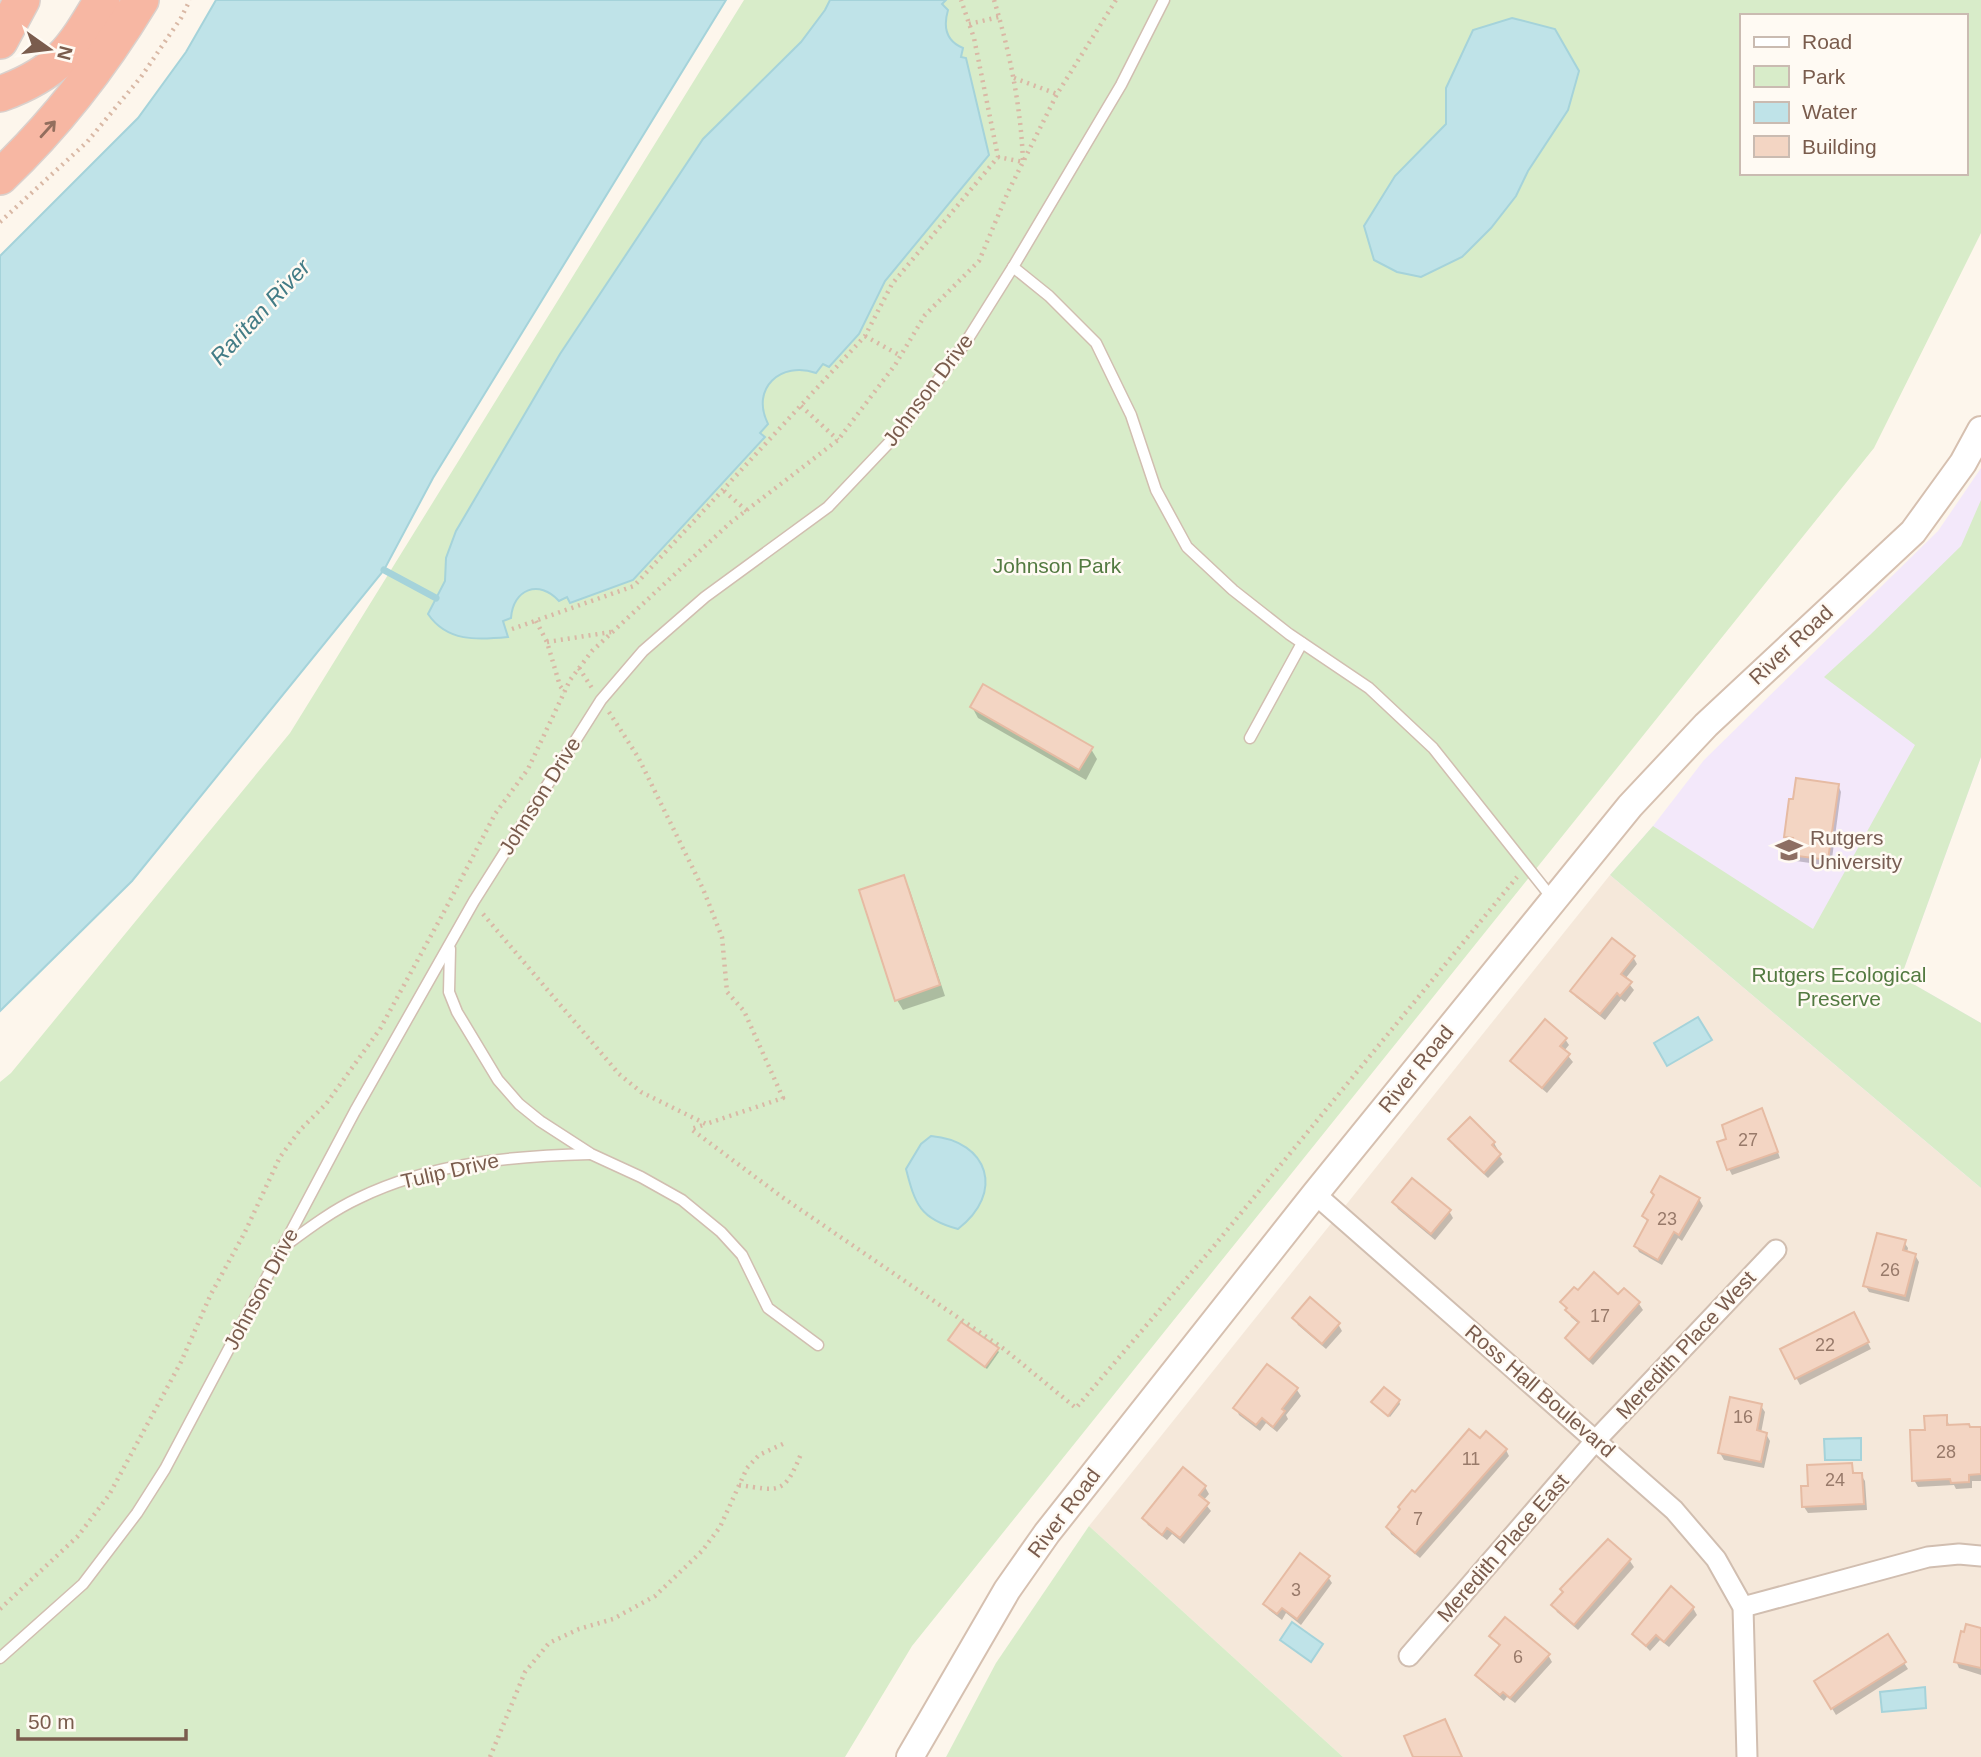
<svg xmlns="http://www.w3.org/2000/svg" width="1981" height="1757" viewBox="0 0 1981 1757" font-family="Arial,sans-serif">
<rect width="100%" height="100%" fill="#fdf6ec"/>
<path fill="#f5e8da" d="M1610,875L1981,1188V1757H1343L1089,1526Z"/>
<path fill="#f3e8fa" d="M1981,468V757L1901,977L1981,1023V1188L1610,875L1653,826L1704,760L1938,531Z"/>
<g fill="#d8ecc9" fill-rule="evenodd">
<path d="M744,0H1981V233L1874,448L912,1646L845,1757H0V1082L11,1073L290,733ZM1741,16H1965V173H1741Z"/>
<path d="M1981,500V757L1901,977L1981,1023V1188L1610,875L1653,826L1813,929L1915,745L1824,677L1871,634L1961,546Z"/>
<path d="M1089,1526L1343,1757H946L996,1663Z"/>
</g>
<g fill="#bfe3e8" stroke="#a5d3da" stroke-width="2">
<path d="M216,0H726L433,478L384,570L132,881L0,1011V256L138,118L186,52Z"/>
<path d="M830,0H946L942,4L948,10C943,27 946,41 963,48L961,57L966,58L989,155L885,281L859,334L829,367L823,364L816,373C781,361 750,388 768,424L760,433L765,437L633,580L570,603L567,597L559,601C539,579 513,589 511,618L503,621L508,637C477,640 447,642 428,614L445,581L446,558L456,531L560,354L703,139L801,42L825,10Z"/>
<path d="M1512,18L1555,29L1579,71L1568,110L1528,171L1516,196L1491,228L1462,257L1421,277L1397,272L1374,260L1364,226L1395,176L1446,124V88L1473,30Z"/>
<path d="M1698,1017L1712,1040L1667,1066L1654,1043Z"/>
<path d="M931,1136C989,1141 1005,1193 958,1229C920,1219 915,1204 906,1169L921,1144Z"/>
<path d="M1861,1438V1460H1825L1824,1439Z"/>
<path d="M1292,1622L1323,1644L1311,1662L1280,1640Z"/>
<path d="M1925,1687L1926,1708L1882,1712L1880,1692Z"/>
</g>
<g fill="#0003">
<path d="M972,707L1091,749L1097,759L1086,780L978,718Z"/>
<path d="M1838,785L1841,792L1831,866L1796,861L1792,854L1794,844L1790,843L1786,836Z"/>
<path d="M903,877L909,888L945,996L903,1010L897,1000Z"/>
<path d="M1633,957L1637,964L1625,979L1634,990L1625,1002L1621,999L1605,1020L1576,997L1572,991Z"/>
<path d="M1565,1039L1569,1045L1564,1051L1573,1062L1547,1093L1516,1067L1512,1061Z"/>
<path d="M1765,1116L1780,1158L1732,1175L1729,1169Z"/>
<path d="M1470,1120L1494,1143L1498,1150L1496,1151L1504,1162L1488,1178L1454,1146L1451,1139Z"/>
<path d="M1655,1197L1699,1199L1703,1206L1682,1241L1678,1238L1662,1265L1639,1252L1636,1246L1648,1223L1644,1216Z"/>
<path d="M1394,1202L1449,1211L1453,1218L1435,1240L1398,1209Z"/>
<path d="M1904,1242L1908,1248L1907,1253L1915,1255L1919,1262L1909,1302L1869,1292L1865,1285Z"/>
<path d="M1624,1290L1639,1304L1643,1310L1593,1365L1571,1345L1567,1338L1579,1324L1571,1317L1563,1302L1578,1293L1618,1297Z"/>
<path d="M1294,1318L1338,1324L1342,1331L1326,1349L1298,1325Z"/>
<path d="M1857,1321L1871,1349L1800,1385L1782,1350Z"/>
<path d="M950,1341L997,1350L999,1352L987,1369Z"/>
<path d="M1267,1367L1297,1390L1301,1396L1286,1415L1288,1419L1277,1432L1266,1423L1260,1431L1239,1415L1236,1408Z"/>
<path d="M1399,1401L1400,1404L1390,1417L1375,1405Z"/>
<path d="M1761,1406L1765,1412L1761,1433L1766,1434L1770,1441L1764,1468L1724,1460L1720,1453Z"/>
<path d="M1946,1417L1950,1427L1981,1429V1481H1972V1488L1956,1489L1954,1485L1918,1487L1914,1480L1927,1431Z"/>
<path d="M1480,1441L1506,1450L1509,1456L1420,1558L1391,1534L1388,1527L1416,1495Z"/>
<path d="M1851,1465L1855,1475H1861L1865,1481L1867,1510L1808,1513L1804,1507L1803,1488H1810Z"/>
<path d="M1205,1487L1209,1494L1203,1501L1211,1511L1184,1544L1172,1534L1167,1540L1148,1525L1144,1519Z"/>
<path d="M1608,1541L1630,1561L1634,1567L1578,1630L1557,1612L1553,1605Z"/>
<path d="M1328,1577L1332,1583L1301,1625L1286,1613L1282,1620L1269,1610L1265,1604Z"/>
<path d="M1693,1608L1697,1615L1669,1647L1660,1640L1650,1651L1634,1634Z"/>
<path d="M1981,1629V1675L1959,1668L1956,1661Z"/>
<path d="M1491,1636L1548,1655L1552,1662L1515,1703L1507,1697L1504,1701L1481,1681L1477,1675L1500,1647Z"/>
<path d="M1887,1636L1908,1669L1836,1715L1816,1682Z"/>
</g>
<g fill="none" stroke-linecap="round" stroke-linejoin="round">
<path stroke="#a5d3da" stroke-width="7" d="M384,570L436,598"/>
</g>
<g fill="#f3d5c3" stroke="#e6bba3" stroke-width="2">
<path d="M983,684L1093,747L1079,770L970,707Z"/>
<path d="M1796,778L1839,784L1828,860L1790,855L1793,838L1784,837L1789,799H1793Z"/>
<path d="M904,875L940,985L895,1001L859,890Z"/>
<path d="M1612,938L1635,956L1621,974L1632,982L1620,996L1617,993L1600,1014L1570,991Z"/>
<path d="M1545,1019L1567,1038L1560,1046L1570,1054L1542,1088L1510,1061Z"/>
<path d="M1762,1108L1778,1152L1727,1170L1717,1142L1726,1139L1722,1125Z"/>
<path d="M1470,1117L1495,1142L1492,1145L1501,1154L1484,1173L1448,1139Z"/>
<path d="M1660,1176L1700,1198L1679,1235L1674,1232L1658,1260L1634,1246L1648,1220L1642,1216L1654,1195L1651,1192Z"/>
<path d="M1412,1178L1451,1210L1431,1234L1392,1202Z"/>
<path d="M1877,1233L1906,1240L1903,1250L1916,1254L1905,1296L1863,1286Z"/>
<path d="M1594,1272L1618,1294L1624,1288L1640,1302L1589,1360L1565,1338L1579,1322L1565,1310L1567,1308L1560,1302L1574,1287L1578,1290Z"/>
<path d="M1310,1297L1340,1323L1322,1344L1292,1318Z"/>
<path d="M1854,1312L1869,1342L1795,1379L1780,1349Z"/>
<path d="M961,1322L999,1348L985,1367L948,1340Z"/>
<path d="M1267,1364L1298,1388L1282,1409L1285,1411L1273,1427L1262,1418L1256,1425L1233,1408Z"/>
<path d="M1384,1387L1400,1400L1388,1416L1371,1402Z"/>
<path d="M1730,1397L1762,1404L1757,1430L1767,1433L1761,1462L1718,1453Z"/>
<path d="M1947,1415V1425L1969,1424L1970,1427H1981V1474L1969,1475V1482L1951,1483L1950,1479L1912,1481L1910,1430H1925L1924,1416Z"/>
<path d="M1469,1429L1480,1438L1486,1431L1507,1449L1415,1553L1386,1527L1400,1509L1398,1507L1412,1490L1415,1492Z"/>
<path d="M1852,1463L1853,1473H1862L1864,1504L1802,1507L1801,1486H1808L1807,1465Z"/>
<path d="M1183,1467L1206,1486L1199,1495L1209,1503L1180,1538L1167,1528L1162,1535L1142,1518Z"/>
<path d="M1608,1539L1631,1559L1574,1625L1551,1605L1563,1592L1560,1589Z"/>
<path d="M1300,1553L1330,1576L1297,1619L1282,1608L1277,1614L1263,1604Z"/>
<path d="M1671,1586L1694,1607L1664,1642L1656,1635L1646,1646L1632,1634Z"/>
<path d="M1505,1617L1550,1654L1510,1698L1503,1692L1500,1695L1475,1675L1500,1645L1489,1636Z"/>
<path d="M1966,1624L1981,1628V1668L1954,1662L1961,1631L1964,1632Z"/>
<path d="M1888,1634L1906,1662L1831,1709L1814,1681Z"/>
<path d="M1445,1719L1462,1757H1413L1404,1736Z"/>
</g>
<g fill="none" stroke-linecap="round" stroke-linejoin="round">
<g stroke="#d1beb0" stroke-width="13">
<g id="lane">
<path d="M1013,267L1049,296L1096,343L1131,415L1156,490L1187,547L1233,590L1289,634L1369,688L1433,748L1552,898"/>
<path d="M1250,738L1302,643"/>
<path d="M450,949L449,992L457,1012L498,1080L519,1104L540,1121L591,1154L641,1177L682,1200L721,1232L742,1255L768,1308L818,1345"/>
<path d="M286,1245C309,1228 333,1210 359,1198C431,1163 511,1156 590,1154"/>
<path d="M0,1658L83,1584L137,1513L165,1469L355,1111L474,901L601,700L643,651L705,597L828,507L902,429L966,342L1013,267L1121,85L1164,0"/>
</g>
</g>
<g stroke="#d1beb0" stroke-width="23">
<g id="street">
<path d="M1315,1194L1674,1510L1716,1559L1743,1607L1747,1757"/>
<path d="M1743,1607L1928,1557L1959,1554L1981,1556"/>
<path d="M1409,1656L1596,1440L1776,1250"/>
</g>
</g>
<g stroke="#d6c0b0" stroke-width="30">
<path id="secondary" d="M910,1757L1007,1590L1047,1533L1315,1194L1630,806L1706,725L1913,532L1963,463L1981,430"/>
</g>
<g stroke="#dad1cd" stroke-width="38">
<g id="highway">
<path d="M0,41L22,0"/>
<path d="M0,94C58,73 72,51 102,0"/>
<path d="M0,177C56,124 101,66 141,0"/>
</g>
</g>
<g stroke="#d9b8a5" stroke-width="4.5" stroke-dasharray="2 5" stroke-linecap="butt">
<path d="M994,0C1010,53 1021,107 1023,162L998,157"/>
<path d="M969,24L999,17"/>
<path d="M1014,78L1057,94"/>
<path d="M0,222L87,142L141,77L181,18L190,0"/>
<path d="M865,336L901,356"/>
<path d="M801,406L838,440"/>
<path d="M724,491L747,511"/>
<path d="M536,621L547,642L560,686L565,692"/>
<path d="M512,629L634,586L865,336L892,284L998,157L974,38L961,0"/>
<path d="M547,642L611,632"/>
<path d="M579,668L592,688"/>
<path d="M609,712L638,757L703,889L722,937L727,992L744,1011L783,1098L706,1124"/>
<path d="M483,914L619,1074L641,1092L706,1124L691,1129L782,1197L1004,1349L1076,1408L1214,1246L1517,877"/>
<path d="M739,1485C780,1491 784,1495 801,1454"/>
<path d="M0,1609L78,1536L109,1495L181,1362L211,1294L244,1234L280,1157L300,1130L326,1104L380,1029L445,910L495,814L528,769L570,680L592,651L730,523L838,440L895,365L925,315L979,261L1008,192L1057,94L1116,0"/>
<path d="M490,1757L525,1672L549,1643L579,1629L613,1619L655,1596L702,1551L720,1527L747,1468L759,1455L785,1443"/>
</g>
<use href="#lane" stroke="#fff" stroke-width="10"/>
<use href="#street" stroke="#fff" stroke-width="19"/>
<use href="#secondary" stroke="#fff" stroke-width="26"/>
<use href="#highway" stroke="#f7b7a3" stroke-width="35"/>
</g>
<defs><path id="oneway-shaft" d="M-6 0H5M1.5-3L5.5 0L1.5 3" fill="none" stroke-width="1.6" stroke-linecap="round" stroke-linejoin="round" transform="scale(1.75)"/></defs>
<use stroke="#936e5e" href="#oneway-shaft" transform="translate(48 129) rotate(-48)"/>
<defs>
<g id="university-bare" transform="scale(2.1)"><path d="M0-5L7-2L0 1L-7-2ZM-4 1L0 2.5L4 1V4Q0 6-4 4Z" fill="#8d6e63" stroke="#fffaf3" stroke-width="2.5" paint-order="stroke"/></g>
</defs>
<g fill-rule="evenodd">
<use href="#university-bare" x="1789" y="850"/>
</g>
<g text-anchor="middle" stroke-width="5" stroke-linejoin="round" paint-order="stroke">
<g font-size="18" fill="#987a6a">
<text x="1748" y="1146">27</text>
<text x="1667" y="1225">23</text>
<text x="1890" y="1276">26</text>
<text x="1600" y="1322">17</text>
<text x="1825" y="1351">22</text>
<text x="1743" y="1423">16</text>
<text x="1946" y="1458">28</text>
<text x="1471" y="1465">11</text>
<text x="1835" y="1486">24</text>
<text x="1418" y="1525">7</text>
<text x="1296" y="1596">3</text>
<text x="1518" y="1663">6</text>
</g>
<g font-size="21" fill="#7a5c4d" stroke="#fffaf3">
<text transform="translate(928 390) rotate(-53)" y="7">Johnson Drive</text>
<text transform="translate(1791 645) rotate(-43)" y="7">River Road</text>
<text transform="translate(540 796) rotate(-58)" y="7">Johnson Drive</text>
<text transform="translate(1416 1069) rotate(-51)" y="7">River Road</text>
<text transform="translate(450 1171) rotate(-13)" y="7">Tulip Drive</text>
<text transform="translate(261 1289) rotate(-62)" y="7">Johnson Drive</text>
<text transform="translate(1686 1345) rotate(-47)" y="7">Meredith Place West</text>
<text transform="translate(1540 1391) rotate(41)" y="7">Ross Hall Boulevard</text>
<text transform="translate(1064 1513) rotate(-53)" y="7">River Road</text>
<text transform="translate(1503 1548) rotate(-49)" y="7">Meredith Place East</text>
</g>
<g font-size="21" fill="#537a41" stroke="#fffaf3">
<text x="1057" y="573">Johnson Park</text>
<text x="1839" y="982">Rutgers Ecological<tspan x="1839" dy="24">Preserve</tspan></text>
</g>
<g font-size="21" fill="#785e54" stroke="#fffaf3" text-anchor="start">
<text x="1810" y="845">Rutgers<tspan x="1810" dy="24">University</tspan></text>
</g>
<g font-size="23" font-style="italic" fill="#437c86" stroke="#fffaf3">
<text transform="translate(260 312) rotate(-47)" y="8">Raritan River</text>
</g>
</g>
<rect x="1740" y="14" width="228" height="161" fill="#fffaf3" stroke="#cabbb1" stroke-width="2"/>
<rect x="1754" y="37" width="35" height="10" fill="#ffffff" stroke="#cabbb1" stroke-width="2"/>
<text x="1802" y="49" font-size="21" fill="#7a5c4d">Road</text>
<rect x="1754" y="66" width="35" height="21" fill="#d8ecc9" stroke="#cabbb1" stroke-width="2"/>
<text x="1802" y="84" font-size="21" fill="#7a5c4d">Park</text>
<rect x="1754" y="102" width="35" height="21" fill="#bfe3e8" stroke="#cabbb1" stroke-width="2"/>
<text x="1802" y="119" font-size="21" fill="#7a5c4d">Water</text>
<rect x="1754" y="136" width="35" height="21" fill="#f3d5c3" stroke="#cabbb1" stroke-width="2"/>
<text x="1802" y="154" font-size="21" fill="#7a5c4d">Building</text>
<g transform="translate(49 49) rotate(104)" stroke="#fffaf3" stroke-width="5" paint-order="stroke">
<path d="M0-5L12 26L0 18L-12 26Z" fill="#7a5c4d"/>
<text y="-10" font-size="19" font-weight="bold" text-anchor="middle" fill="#7a5c4d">N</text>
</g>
<path d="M18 1729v10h168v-10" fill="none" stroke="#7a5c4d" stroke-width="3.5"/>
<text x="28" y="1729" font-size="21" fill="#7a5c4d" stroke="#fffaf3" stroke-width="5" paint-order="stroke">50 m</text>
</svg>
